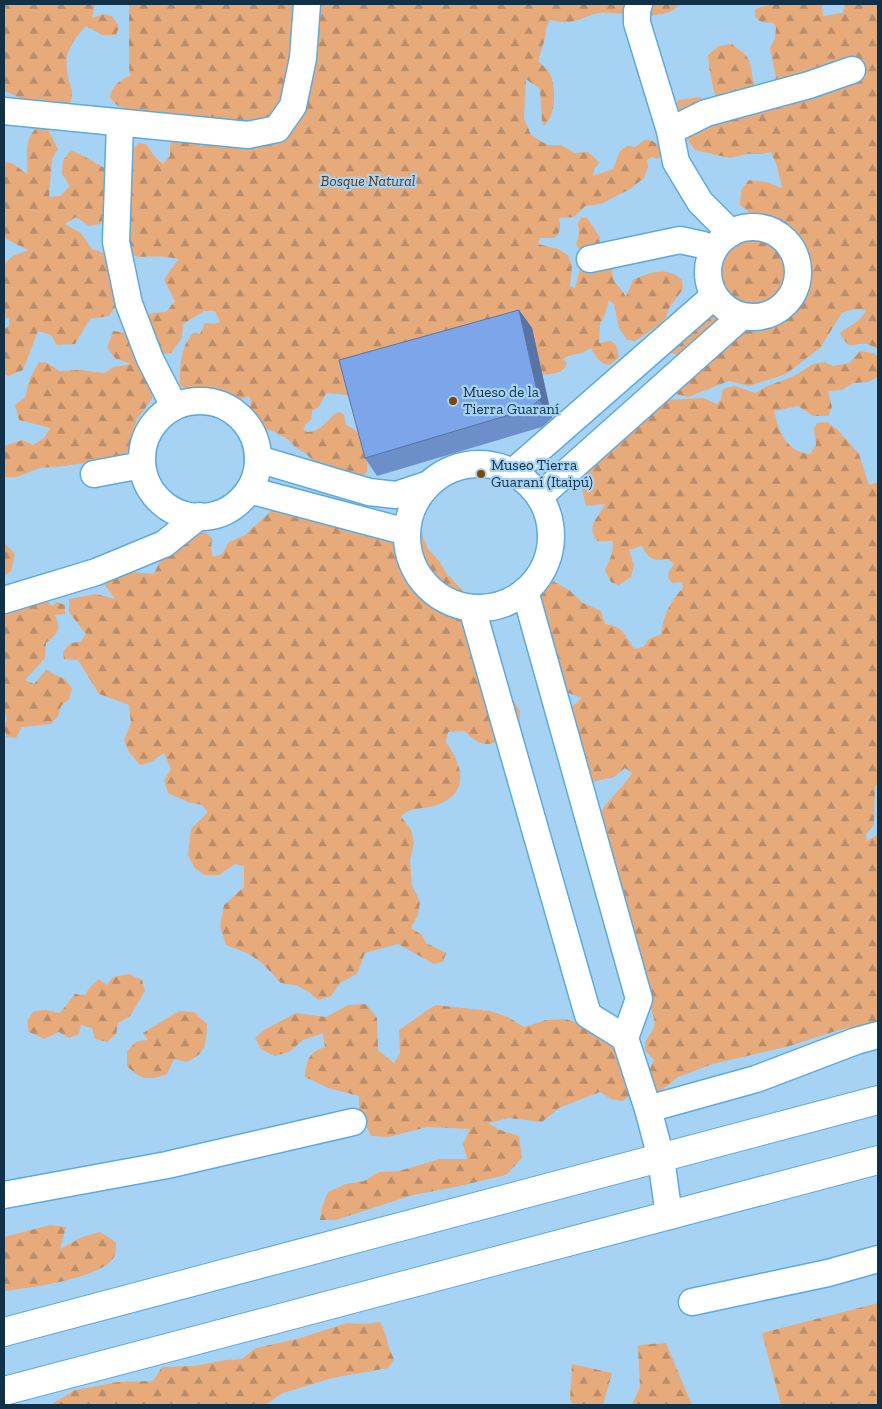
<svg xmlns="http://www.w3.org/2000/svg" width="882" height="1409" viewBox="0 0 882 1409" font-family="'Zilla Slab',serif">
<defs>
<pattern id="forest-firs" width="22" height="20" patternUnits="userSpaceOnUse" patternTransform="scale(1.25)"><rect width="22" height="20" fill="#e7ab7b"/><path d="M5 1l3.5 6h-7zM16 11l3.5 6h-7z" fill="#ba8c67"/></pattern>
</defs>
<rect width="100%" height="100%" fill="#a6d3f4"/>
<g fill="url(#forest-firs)">
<path d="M4,4H95L92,18L104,14L112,16L119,27L116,35H102L86,26C72,42 63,53 68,76C71,93 75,88 69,107H39L7,92H4Z"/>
<path d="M129,4H680C666,24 621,11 599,13C589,14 580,21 570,22C564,23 556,21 550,20L546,29L545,38L538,61C542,65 549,70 551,76C556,91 556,115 544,126L542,121L540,89L526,79L524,118L531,135L547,145H561L575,153L588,152L599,162L594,169L593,176L613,169L620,151L627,146L635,147L646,139C657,142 661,145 662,156L657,159L652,157L647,160L648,167L644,178L630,189L601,204L585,206L574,217L559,218C561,227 561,231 555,238H540L538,244L558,249L568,255L572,266L570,286L575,288L580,269L579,260L582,253L576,244L579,234L578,223L581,218H587L600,237V244L613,267C610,284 620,284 626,297L633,280C650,272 667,266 682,280L683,289L669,308L666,318L659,325L635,341L627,340L619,328L614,304L609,300L605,314L600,324L599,343L611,341L616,345L619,357L610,365C600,364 596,357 591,348C580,356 570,353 563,359L567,363C563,375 549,375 538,374L352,392L348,395L326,393L319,407L312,411L311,420L307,423L303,429L307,432C323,431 326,420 338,412L344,414L346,425C366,433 368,452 367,472L363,476L356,477L327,465L315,462L305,453L295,447L289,440L273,431L260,428L251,422L248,411L251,403L249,396L230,403L221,401L210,395L190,392L180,385C180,366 180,348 193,333L200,334L205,323L214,324L220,322L215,311H204L183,324L182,338L171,353L164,354L157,353L145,318L152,313L166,312L175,301L164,280L171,269L179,259C170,256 146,256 137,257L125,249L126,193L133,188L127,177L132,151L138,143L146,144L156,158L163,164L170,156V146L173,136L153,117L118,106L110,98C111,87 120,79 130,76L129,63Z"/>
<path d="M772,4H822L823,16L843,13L845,4H878V349C875,348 870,345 867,344C851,342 851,353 840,333C851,324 860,323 866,310L854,309L842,313L820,348L786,374L749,386L729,381L688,397L676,394L669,386L684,351L678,355L671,353V340L718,300C715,295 710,288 709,282C706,269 712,245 718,233L734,229L753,236L766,237L760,220L740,205L741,190L749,180L766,182L782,188L777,166L771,152L763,154H747L730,158L695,150L675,121L678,100L700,97L710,108L719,109C714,91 709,73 708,55L719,46L732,44C736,48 744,52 747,57C754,67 750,78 756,88L767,87L776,78L770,48L775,38L776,27L773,23L761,22L755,17V9Z"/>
<path d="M44,122L58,149L52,159L49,197L60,196L70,186L62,174L63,160L71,150L89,159L106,169L105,223L89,226L76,217L65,224L81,233L92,249L115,257L119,301L109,316L90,319L75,344L57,345L51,335L38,331L23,370L9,376L4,374V330L9,325V318L4,319V264L13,256L28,250L4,238V162L12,163L27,174C28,152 22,136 44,122Z"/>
<path d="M113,331L126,333L136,344L134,356L145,364L154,384L152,399L137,419L128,452L110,459L64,466L40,468L17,477H4V446L22,440L33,445L44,438L50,428L19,420L15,405L25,397L30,378L39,362L48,363L59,371L81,370L104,373L114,367L132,364L116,359L107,348Z"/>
<path d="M860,351L874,353L878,357V377L868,382L853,383L842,390L828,391L832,407L828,416H813L798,406L774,411C779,432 786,452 810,454L816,445L814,429L817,423L827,422L838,430L859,454L869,485L878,482V785L875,786L874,825L866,835L867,841L878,834V1022L839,1030L790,1046L713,1064L678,1077L662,1090L650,1093L642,1077L650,1069L654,1060L645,1050V1042L653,1030L655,1022L650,1005L649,982L629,926L607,842V829L598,818C606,799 621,791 632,773L625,768L614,777L592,782L566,712L582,698L566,692L535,590L543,582L551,580L569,590L583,603L601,611L605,624C622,626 626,635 634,649L643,647L649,639L661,634C663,616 670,601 683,588L682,582L672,583L668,578L669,571L674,564L668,559C654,561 649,560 642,546L629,550L634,565L631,577L619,585L611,582L605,570L612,554L613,541H597C585,525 599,518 605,504L586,506L582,489L579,453L665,400L703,398L717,404L721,399L723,389L734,386L756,393L765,387L794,376L813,364L825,362L833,366L849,363Z"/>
<path d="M273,509L405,520L420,529L428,549L439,561L447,574L472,600L510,695L520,711L519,730C499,743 483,753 465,731L448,732L446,742C464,767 470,795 434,806C419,810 414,806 401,816L411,830L414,843L410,860L412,885L420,902L418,915L411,928L422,935L426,943L446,953L443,962L434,964L398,944L365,953L357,974L340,983L331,996L318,1000L309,992L298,986L281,983L261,962L247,953L226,945L220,926L224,905L244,887V866L235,864L219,875H204L194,867L188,855L191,829L208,812L202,805L188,802L168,793L164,780L171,769L164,753L151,762L140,765L129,752L124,740L131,723L129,705L99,694L78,660L64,659L63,651L71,643L80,642L86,634L69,612V599L96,594L115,599L102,581L121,571L154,574L163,554L182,547L187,538L205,532L212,538L211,549L213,557L222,554L229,542L245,535Z"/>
<path d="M4,543H5L15,554L11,571L4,576Z"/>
<path d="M44,598L52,606L57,602L65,605V614L55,615C62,630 58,633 46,643L45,658L25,680L34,684L46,670L66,680L72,689L69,699L61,706L58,716L51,724L22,727L16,738L7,737L4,728L7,719L4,710V604Z"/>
<path d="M129,974L142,980L145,991L130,1016L118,1023L116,1034L107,1042L95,1039L92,1028L81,1025L79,1034L69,1038L59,1032L44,1039L29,1032L27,1021L34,1011L45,1010L60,1013L75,994L85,995L91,986L99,979L107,985L113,977Z"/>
<path d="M366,1004L377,1018L378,1050L394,1063L400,1054L399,1030L435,1005L490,1011L508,1017L524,1027L546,1020L566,1019L584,1026L601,1040L617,1049L636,1091L622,1101L611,1099L600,1092L559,1108L542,1122L509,1118L488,1123L500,1130L519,1136L522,1158L506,1175L455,1187L413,1195L336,1220H320L322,1207L328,1192L346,1184L364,1181L379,1172L399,1171L440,1159H467L463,1144L470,1129L427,1127L389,1137L371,1136L359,1111V1096L328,1088L305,1077C306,1060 309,1052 325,1047L323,1033L303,1040L289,1052L275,1056L262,1050L255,1038L264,1030L296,1013L326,1017L348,1005Z"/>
<path d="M179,1011L194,1012L207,1024C206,1045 207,1052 187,1062L174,1059L167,1074C149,1081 141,1080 127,1066V1051L137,1041L148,1040L143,1033Z"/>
<path d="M50,1225L66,1227L60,1249L82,1237L100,1232L116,1242C116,1246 116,1253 114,1257C101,1279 28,1288 4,1291V1237Z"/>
<path d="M878,1303V1405H781L762,1333Z"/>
<path d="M380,1322C387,1334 387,1346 394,1359L388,1368L332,1378L283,1393L265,1405H50L75,1390L118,1382L153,1381L162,1367L194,1366L226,1360L242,1359L256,1348L297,1339L347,1323L365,1324Z"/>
<path d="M666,1343L692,1405H632L640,1387L638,1345Z"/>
<path d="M572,1364L612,1373L603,1405H573L570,1399Z"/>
</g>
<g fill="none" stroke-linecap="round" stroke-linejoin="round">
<g stroke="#5caadf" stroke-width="29">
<g id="minor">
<path d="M639,4L637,11V23L670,131"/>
<path d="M4,111L248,135L277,129L293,106L303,58L307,4"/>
<path d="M120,123L116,242L129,304L150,359L174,406"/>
<circle cx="753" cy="272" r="45"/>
<path d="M731,233L700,202L676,162L670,131L706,113L809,85L852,70"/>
<path d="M590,259L680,240L703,245L712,252"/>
<circle cx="200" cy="459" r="58"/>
<path d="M258,459L369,492L396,495L429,484"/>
<circle cx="479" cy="536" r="72"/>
<path d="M513,472L714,296"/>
<path d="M94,474L142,465"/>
<path d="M249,490L407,532"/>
<path d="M540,496L742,316"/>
<path d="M525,591L639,999L625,1038L648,1109L661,1158L669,1216"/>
<path d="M4,600L96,572L164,544L199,516"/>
<path d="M472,608L588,1015L625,1038"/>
<path d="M648,1109L756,1079L856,1041L878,1035"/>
<path d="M4,1195L167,1165L353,1122"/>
<path d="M692,1302L828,1273L878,1259"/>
</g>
</g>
<g stroke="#5caadf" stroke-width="30">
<g id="highway">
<path d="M4,1332L878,1100"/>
<path d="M4,1391L878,1160"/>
</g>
</g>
<use href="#minor" stroke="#fff" stroke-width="26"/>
<use href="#highway" stroke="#fff" stroke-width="28"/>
</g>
<path fill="#6c8fc9" d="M519,310L532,328L552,418L542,427L377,476L365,458Z"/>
<path fill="#5874a4" d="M519,310L532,328L552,418L539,400Z"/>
<path fill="#7da6ea" stroke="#5874a4" d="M519,310L539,400L529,409L365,458L339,360Z"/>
<g fill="#824600" stroke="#a6d3f4" stroke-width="2">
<circle cx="453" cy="401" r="5"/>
<circle cx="481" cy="474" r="5"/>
</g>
<g text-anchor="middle" stroke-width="4.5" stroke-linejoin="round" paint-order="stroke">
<g font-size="15" font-style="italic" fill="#5d391a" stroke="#a6d3f4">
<text x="368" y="186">Bosque Natural</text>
</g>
<g font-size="15" fill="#103147" stroke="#a6d3f4" text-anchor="start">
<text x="463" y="397">Mueso de la<tspan x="463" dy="17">Tierra Guaraní</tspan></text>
<text x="491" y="470">Museo Tierra<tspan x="491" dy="17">Guaraní (Itaipú)</tspan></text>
</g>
</g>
<rect width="882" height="1409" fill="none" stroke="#103147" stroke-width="10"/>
</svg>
